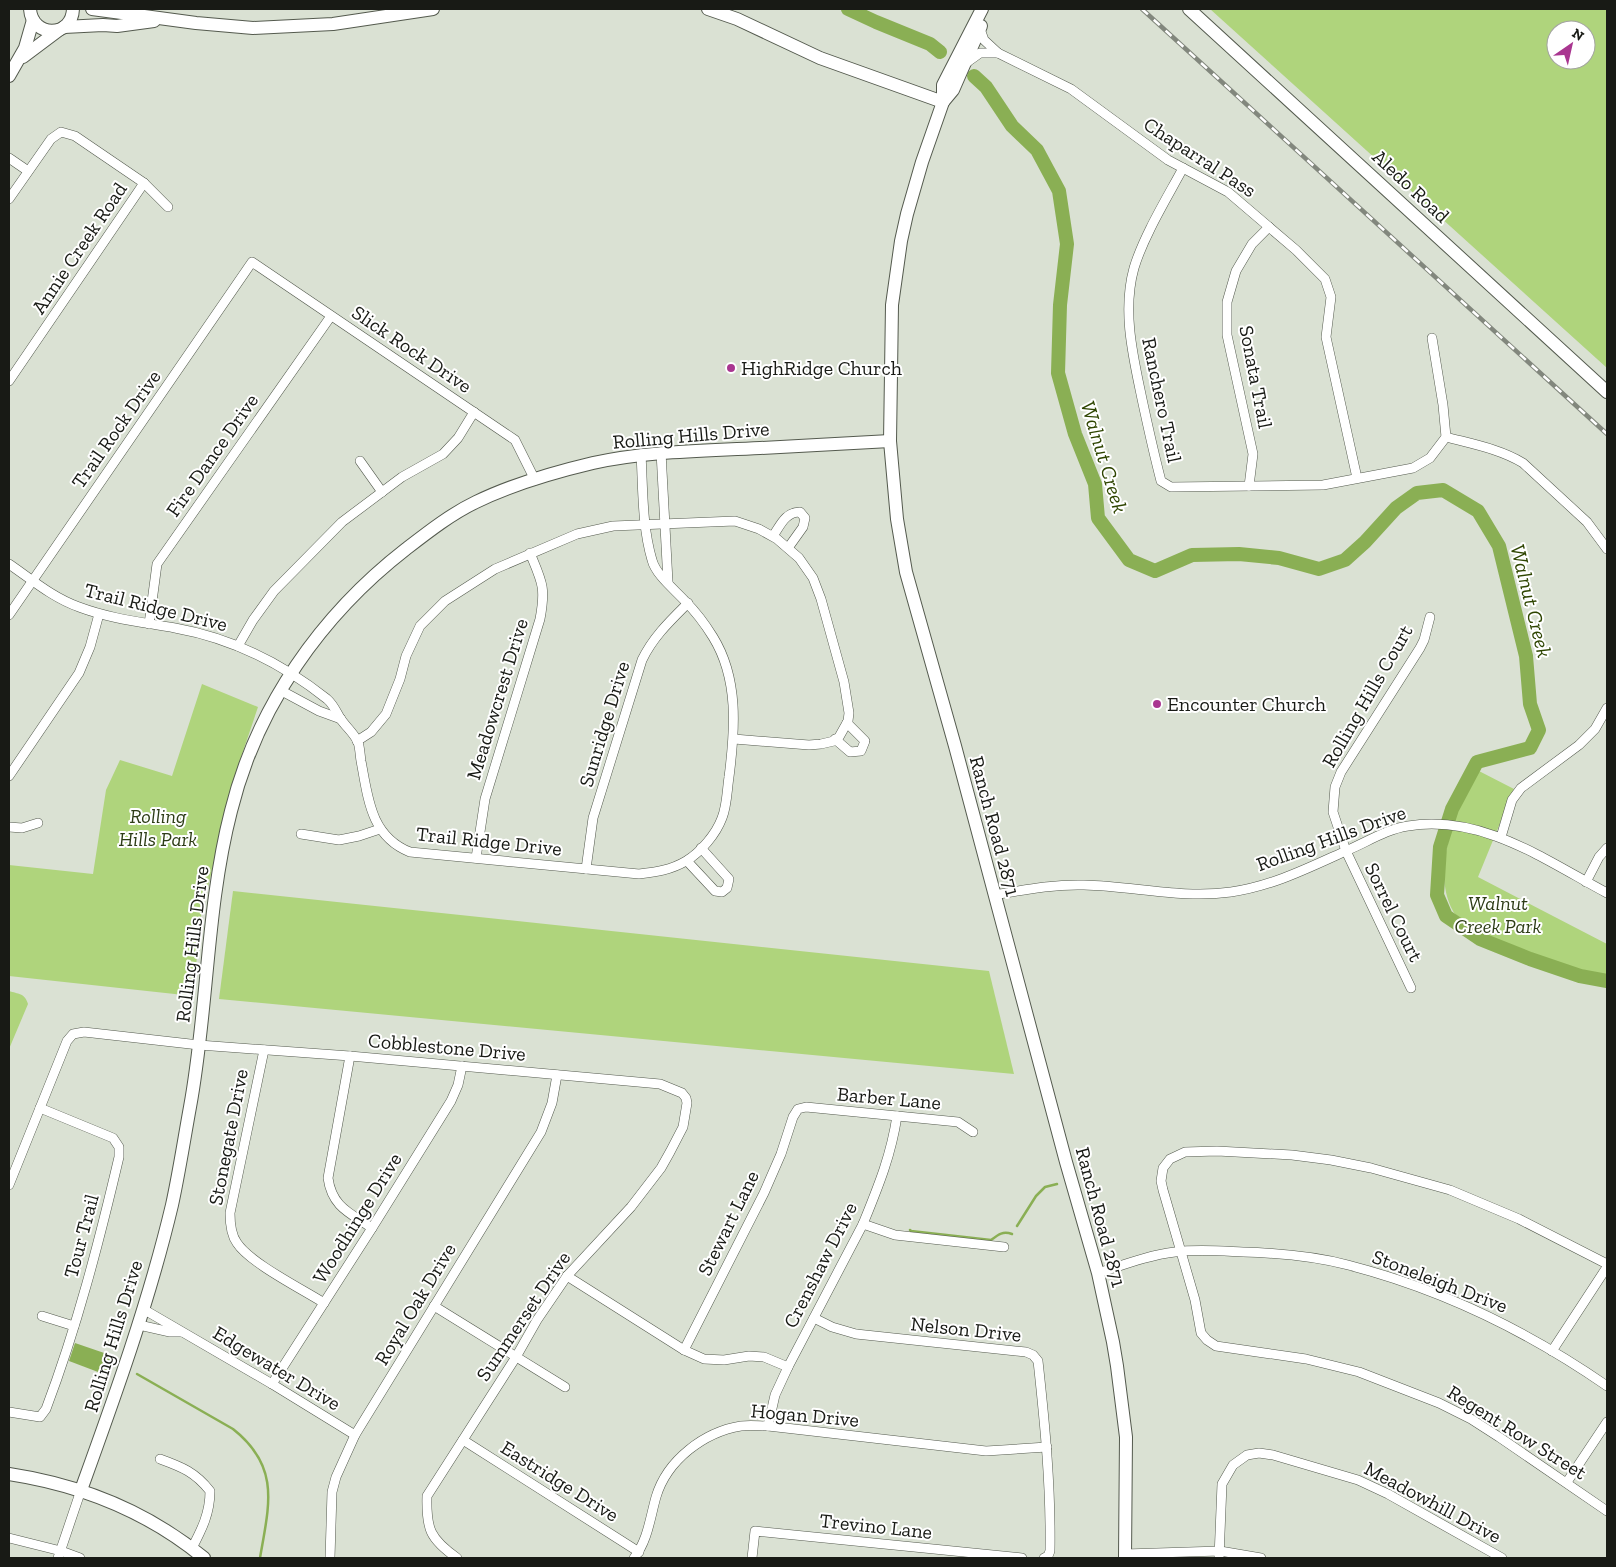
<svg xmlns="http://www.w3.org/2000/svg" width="1616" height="1567" viewBox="0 0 1616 1567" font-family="'Zilla Slab',serif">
<rect width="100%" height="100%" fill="#dae1d3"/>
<g fill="#afd47c" fill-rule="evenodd">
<path d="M1210,9H1607V368ZM1556,30H1586V60H1556Z"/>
<path d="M202,684L258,707L232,784L208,887H204L193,996L9,976V865L93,874L106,790L120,760L172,776Z"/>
<path d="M1477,770L1514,789L1478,877L1607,944V978C1562,963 1497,950 1461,919C1458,916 1454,914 1453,911C1430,870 1457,808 1477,770Z"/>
<path d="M233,891L989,971L1014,1074L219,999Z"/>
<path d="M9,991C18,994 25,993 28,1004L9,1049Z"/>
</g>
<path fill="#8aaf54" d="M75,1343L113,1356L106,1375L69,1361Z"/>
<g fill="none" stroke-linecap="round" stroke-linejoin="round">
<g stroke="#8aaf54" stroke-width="2.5">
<path d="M1017,1226L1036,1196L1045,1187L1057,1184"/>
<path d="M910,1230L911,1231L991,1240C999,1234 1003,1231 1012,1234"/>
<path d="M137,1374L233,1429C281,1467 269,1505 260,1558"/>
</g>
<g stroke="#8aaf54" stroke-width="14">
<path d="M848,9L876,22L930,44L940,52"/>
<path d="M974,76L986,87L1012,126L1037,150L1059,191L1067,244L1060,305L1058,373L1075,434L1095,484L1098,518L1129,560L1155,571L1192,555L1239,554L1279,558L1319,569L1345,560L1365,542L1396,508L1417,493L1443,490L1478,511L1499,546L1526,656L1530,704L1539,730L1530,748L1477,762L1452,809L1440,847L1437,895L1446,916L1480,939L1530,959L1580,976L1607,981"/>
</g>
<g stroke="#545a4e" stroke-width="10">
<g id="street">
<path d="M980,29L984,40L998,53L1071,89L1168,160L1228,192L1296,250L1325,279L1331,297L1326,337L1357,478"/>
<path d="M966,63L980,53H998"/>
<path d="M9,158L28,171"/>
<path d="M1183,168C1167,198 1144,235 1134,268C1122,311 1133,356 1142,399C1148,427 1154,454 1161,481L1171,487L1323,485L1413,468L1430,458L1446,437L1443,405L1432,338"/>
<path d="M9,199L51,139L61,132L75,136L144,183L168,207"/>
<path d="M9,381L144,183"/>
<path d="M1446,437C1472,444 1500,449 1523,463L1587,522L1607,549"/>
<path d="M661,452L668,582"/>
<path d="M360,461L382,492"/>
<path d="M1249,486L1253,454L1227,335V302L1236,271L1252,244L1269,227"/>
<path d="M773,536C780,526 785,512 800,512L805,518L803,527L788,548"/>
<path d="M9,564C31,579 53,598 79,607C111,619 142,622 175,628C231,638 283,664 327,699C333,704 336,711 340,718C345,726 354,733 358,742C360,748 360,755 361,761C368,797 370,836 410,852L639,874C656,872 671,870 686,861C701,852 716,834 722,818C727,806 727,790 729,777C735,730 739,679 713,637C705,624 695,611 685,601C674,589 656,575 652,560C642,526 643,489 641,454"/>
<path d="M9,615L252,262L515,440L535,480"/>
<path d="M149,624L157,564L331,316"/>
<path d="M238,646L253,620L274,591L342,522L402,477L443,454L458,438L474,412"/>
<path d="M280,690L319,711L341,719"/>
<path d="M835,739L850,752L861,751L865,741L847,723"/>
<path d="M357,741L371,732L386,714L400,679L406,656L420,626L445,601L495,569L577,534L613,526L735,521L759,529L777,539L799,558L813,578L821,599L844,682L849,713L848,721L839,737L834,741L821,744L809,745L734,739"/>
<path d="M9,776L79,673L90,647L99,614"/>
<path d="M9,827L22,828L38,823"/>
<path d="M301,834L339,840L359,836L380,829"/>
<path d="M1501,837L1512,800L1521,788L1579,745L1595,729L1607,708"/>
<path d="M476,858L485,799L540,619C546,587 542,582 530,553"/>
<path d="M687,861L715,891L722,892L727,888L729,879L701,848"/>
<path d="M586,869L593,818L642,660C653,637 670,621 688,603"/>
<path d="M1586,882L1599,857L1607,848"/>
<path d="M994,895C1024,890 1054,884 1084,885C1133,886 1182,899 1231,892C1273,886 1310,867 1348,850C1367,842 1387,829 1408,826C1482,814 1545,860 1607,893"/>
<path d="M1411,988L1346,851L1333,812L1335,787L1341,772L1420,648L1424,640L1430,617"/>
<path d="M264,1050L230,1213C230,1223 231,1235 237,1243C250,1263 302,1289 324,1303"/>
<path d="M350,1056L328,1178C332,1207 350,1213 372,1228"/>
<path d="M9,1185L67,1041L73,1034L84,1032L199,1045L350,1056L660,1084L682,1093L686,1098L687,1103L683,1127L670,1152L661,1168L631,1207L567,1276L537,1320L516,1357L427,1496C426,1529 430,1539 457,1558"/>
<path d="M863,1224L895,1235L1004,1247"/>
<path d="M1607,1264L1519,1219L1450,1190L1371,1168L1331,1160L1292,1155L1217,1151L1185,1152L1170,1159L1163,1168L1161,1181L1163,1190L1195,1300L1201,1333L1207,1340L1216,1346L1306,1359L1359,1372L1439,1403L1471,1419L1499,1437L1607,1511"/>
<path d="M1098,1273C1123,1265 1149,1255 1175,1252C1197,1249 1221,1251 1243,1252C1278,1253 1314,1256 1348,1265C1441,1289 1529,1332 1607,1386"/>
<path d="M567,1276L684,1350L704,1359L724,1360L749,1356L764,1357L788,1367"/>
<path d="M434,1306L565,1387"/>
<path d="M143,1309L272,1384L355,1435"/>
<path d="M42,1316L74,1326"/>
<path d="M814,1318L832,1327L856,1334L1026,1352L1033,1355L1038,1361C1045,1425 1051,1487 1050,1551L1048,1556L1044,1558"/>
<path d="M139,1325L170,1332H181"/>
<path d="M684,1350L764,1193L781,1154L793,1117L798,1109L806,1107L958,1122L973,1132"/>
<path d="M1552,1351L1607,1267"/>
<path d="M272,1384L372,1228L451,1101L458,1085L462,1066"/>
<path d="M9,1412L40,1417L46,1409C77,1327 99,1242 119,1157V1147L113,1138L40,1108"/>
<path d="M768,1426L775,1395L788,1367L863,1224C878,1187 891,1156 897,1116"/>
<path d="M463,1440L639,1552"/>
<path d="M160,1459C182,1467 195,1472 210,1491C210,1513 202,1529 192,1548"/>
<path d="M1567,1482L1607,1422"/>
<path d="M9,1538L61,1551L80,1558"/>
<path d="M1125,1554L1220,1551L1261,1558"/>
<path d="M58,1558L81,1490"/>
<path d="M330,1558L332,1492L336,1477L355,1435L541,1132L552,1103L557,1075"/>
<path d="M634,1558C648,1540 650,1518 656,1497C667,1460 704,1432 741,1426C750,1425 760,1426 768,1426L986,1451L1047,1447"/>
<path d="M752,1558L755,1531L1022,1558"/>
<path d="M1219,1558L1222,1484L1233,1465L1247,1455L1259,1453L1273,1455L1358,1480L1388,1494L1502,1558"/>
</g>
</g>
<g stroke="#545a4e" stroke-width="14">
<g id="secondary">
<path d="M30,9C32,38 72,38 73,9"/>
<path d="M92,9L196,23L253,28L333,24L433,9"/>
<path d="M708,9L737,19L820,58L943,102"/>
<path d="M982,9L943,85V102L922,162L907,214L901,241L892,305L890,441L897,519L906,572L955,746L1066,1162L1098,1273L1113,1342L1117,1366L1126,1437L1125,1558"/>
<path d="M1189,9L1607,392"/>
<path d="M64,27L103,25L117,26L154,21"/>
<path d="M23,57L59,30"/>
<path d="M9,76L25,48L33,20"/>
<path d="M943,102L953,90L981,26"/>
<path d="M9,1474C81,1485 148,1512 204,1558"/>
<path d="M81,1490C115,1396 149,1302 172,1205C179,1173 184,1140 190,1107C208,1010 206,908 231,811C257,706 321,615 406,549C428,532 451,514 476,502C511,485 555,472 593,463C648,451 704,451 760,448C804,446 847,443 890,441"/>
</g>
</g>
<use href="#street" stroke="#fff" stroke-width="9"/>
<use href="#secondary" stroke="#fff" stroke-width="12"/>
<g stroke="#82877d" stroke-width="4.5">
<path id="rail" d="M1142,9L1607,434"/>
</g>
<use href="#rail" stroke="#fff" stroke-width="2.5" stroke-dasharray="8" stroke-linecap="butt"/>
</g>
<g fill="#a93690" stroke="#fff" stroke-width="2">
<circle cx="731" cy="368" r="5"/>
<circle cx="1157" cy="704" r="5"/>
</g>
<g text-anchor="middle" stroke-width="4" stroke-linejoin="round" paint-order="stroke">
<g font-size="20" fill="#181a15" stroke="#fff">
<text transform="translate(1200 157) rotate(33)" y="7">Chaparral Pass</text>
<text transform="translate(1411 186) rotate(43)" y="7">Aledo Road</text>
<text transform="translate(79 248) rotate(-56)" y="7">Annie Creek Road</text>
<text transform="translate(412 349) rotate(34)" y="7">Slick Rock Drive</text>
<text transform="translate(1256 377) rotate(79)" y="7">Sonata Trail</text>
<text transform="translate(1162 400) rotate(78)" y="7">Ranchero Trail</text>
<text transform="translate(116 429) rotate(-55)" y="7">Trail Rock Drive</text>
<text transform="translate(691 435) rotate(-5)" y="7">Rolling Hills Drive</text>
<text transform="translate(212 455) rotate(-55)" y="7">Fire Dance Drive</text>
<text transform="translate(156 607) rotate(14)" y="7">Trail Ridge Drive</text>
<text transform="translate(1367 696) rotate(-60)" y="7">Rolling Hills Court</text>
<text transform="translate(497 699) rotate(-73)" y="7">Meadowcrest Drive</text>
<text transform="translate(604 724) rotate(-73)" y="7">Sunridge Drive</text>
<text transform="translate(995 826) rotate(75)" y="7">Ranch Road 2871</text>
<text transform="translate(1331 838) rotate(-20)" y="7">Rolling Hills Drive</text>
<text transform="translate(489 841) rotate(6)" y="7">Trail Ridge Drive</text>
<text transform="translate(1394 912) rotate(64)" y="7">Sorrel Court</text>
<text transform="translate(192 944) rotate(-83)" y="7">Rolling Hills Drive</text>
<text transform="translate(447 1047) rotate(5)" y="7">Cobblestone Drive</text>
<text transform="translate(889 1098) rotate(5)" y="7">Barber Lane</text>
<text transform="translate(228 1137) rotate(-79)" y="7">Stonegate Drive</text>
<text transform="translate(1101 1217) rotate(75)" y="7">Ranch Road 2871</text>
<text transform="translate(357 1218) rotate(-58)" y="7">Woodhinge Drive</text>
<text transform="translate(728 1223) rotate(-64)" y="7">Stewart Lane</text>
<text transform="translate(81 1236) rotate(-75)" y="7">Tour Trail</text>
<text transform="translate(820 1265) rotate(-63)" y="7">Crenshaw Drive</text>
<text transform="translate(1440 1281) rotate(21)" y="7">Stoneleigh Drive</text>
<text transform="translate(415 1304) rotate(-59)" y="7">Royal Oak Drive</text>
<text transform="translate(523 1316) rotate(-56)" y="7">Summerset Drive</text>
<text transform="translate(966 1329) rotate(6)" y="7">Nelson Drive</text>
<text transform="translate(113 1336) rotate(-73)" y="7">Rolling Hills Drive</text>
<text transform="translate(277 1368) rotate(31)" y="7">Edgewater Drive</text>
<text transform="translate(805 1415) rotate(5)" y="7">Hogan Drive</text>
<text transform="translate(1517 1432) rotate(32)" y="7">Regent Row Street</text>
<text transform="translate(560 1481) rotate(32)" y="7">Eastridge Drive</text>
<text transform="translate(1433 1502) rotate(28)" y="7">Meadowhill Drive</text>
<text transform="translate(876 1526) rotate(6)" y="7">Trevino Lane</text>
</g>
<g font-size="20" fill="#181a15" stroke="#fff" text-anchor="start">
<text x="741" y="375">HighRidge Church</text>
<text x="1167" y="711">Encounter Church</text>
</g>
<g font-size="20" font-style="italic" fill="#2d3c16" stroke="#fff">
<text x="158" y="823">Rolling<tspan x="158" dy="23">Hills Park</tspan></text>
<text x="1498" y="910">Walnut<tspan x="1498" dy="23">Creek Park</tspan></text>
</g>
<g font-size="21" font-style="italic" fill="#2e4500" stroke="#fff">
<text transform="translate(1104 457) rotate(73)" y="7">Walnut Creek</text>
<text transform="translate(1531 601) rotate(76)" y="7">Walnut Creek</text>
</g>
</g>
<rect width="1616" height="1567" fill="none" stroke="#181a15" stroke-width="20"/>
<g transform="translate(1571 45) rotate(34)"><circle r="24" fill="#ffffff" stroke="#a3a3a1"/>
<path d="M0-4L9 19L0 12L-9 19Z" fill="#a93690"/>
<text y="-8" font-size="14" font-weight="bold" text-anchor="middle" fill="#181a15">N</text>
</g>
</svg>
